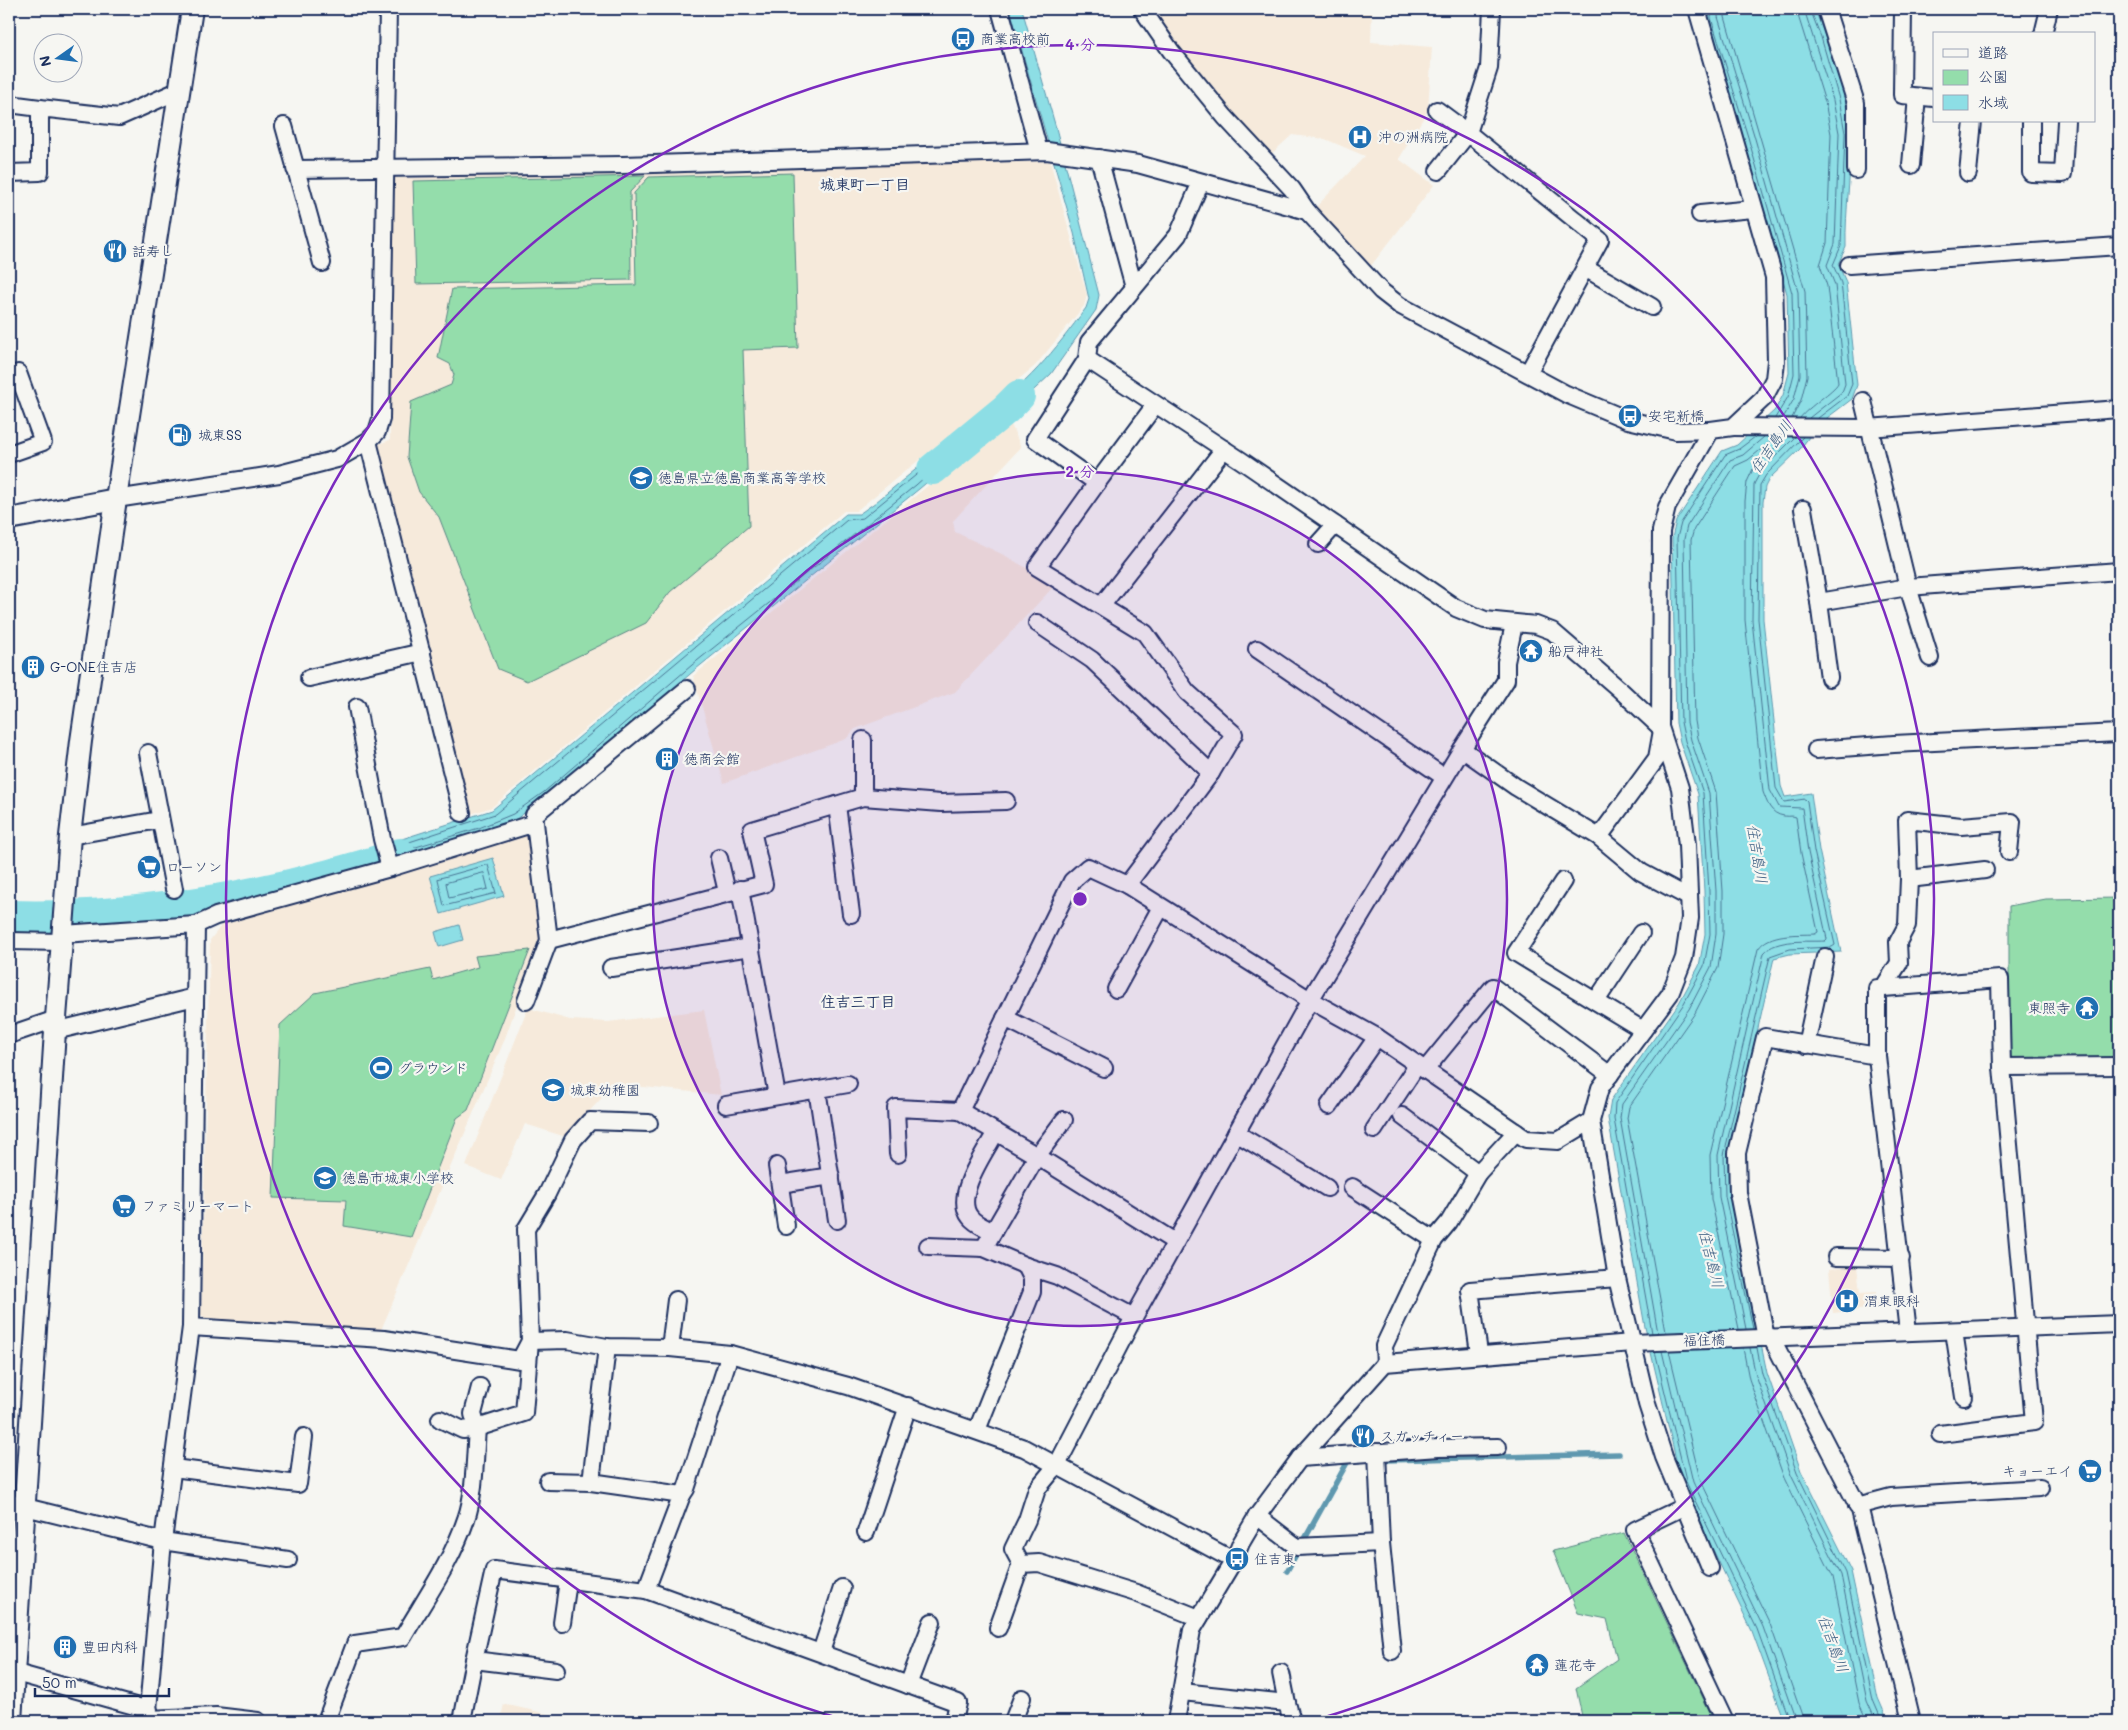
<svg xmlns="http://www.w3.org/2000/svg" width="2128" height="1730" viewBox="0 0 2128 1730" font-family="Mali,'Klee One',sans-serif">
<rect width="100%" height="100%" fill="#f6f6f2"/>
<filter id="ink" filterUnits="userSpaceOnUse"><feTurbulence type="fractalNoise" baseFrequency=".02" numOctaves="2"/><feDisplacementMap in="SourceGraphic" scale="10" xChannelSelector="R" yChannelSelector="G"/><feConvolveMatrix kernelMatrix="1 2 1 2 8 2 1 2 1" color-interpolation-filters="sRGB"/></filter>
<g filter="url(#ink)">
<g fill="#f6eadb">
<path d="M1150,9H1372L1371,42L1432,47L1428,110L1399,159L1434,185L1370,267L1315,208L1365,156L1325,139L1292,135L1269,156L1182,54Z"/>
<path d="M1050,161L1087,295L1084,306L1035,366L856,511H844L492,807L471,814L376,445L390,440L393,178Z"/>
<path d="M1009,420L1021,447L953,521L955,532L1006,556L1055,585L955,692L855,729L846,739L724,783L693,676Z"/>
<path d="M524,834L530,837L542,935L504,1041L381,1330L207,1320L201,1315L210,940L225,921L452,858Z"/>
<path d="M528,1008L570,1020L608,1022L704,1010L721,1095L615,1084L581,1120L569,1138L525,1124L501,1180L466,1166Z"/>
<path d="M1857,1266L1860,1293L1876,1292L1877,1308L1833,1313L1829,1269Z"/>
<path d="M504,1704L578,1721H500Z"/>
</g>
<g fill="#94ddab" stroke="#588684">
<path d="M793,173L798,348L743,350L749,526L670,592L646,623L527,681L498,669L439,517L419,492L407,457L411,402L451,385L454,375L450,364L438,358L452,289L636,285L634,193L649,177Z"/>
<path d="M645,176L630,192L631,280L416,284L413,181Z"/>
<path d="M2119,898V1061H2009V906L2046,899Z"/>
<path d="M530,950L468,1110L457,1118L411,1237L344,1226L346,1200L273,1198L280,1025L315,993L430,969L433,980L478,967L475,956Z"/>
<path d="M1624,1533L1714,1721H1583L1576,1688L1617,1659L1607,1619L1578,1613L1553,1551Z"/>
</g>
<g fill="#8ddee5" stroke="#5f98af">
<path d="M1010,9H1022L1056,128L1099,295L1096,310L1051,374L990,431L979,417C1025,389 1055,350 1086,308L1089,299L1074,233Z"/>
<path d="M1708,9H1815C1829,48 1847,90 1850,133C1852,171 1845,209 1846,247L1838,264L1846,282L1857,385L1852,399L1819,424L1800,449L1769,479L1765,487L1763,502V619L1781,786L1785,797L1811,793L1819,850L1841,952L1790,954L1774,958L1729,1155L1730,1195L1767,1373L1801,1471L1851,1571L1878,1698L1888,1721H1785L1752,1631L1682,1485L1645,1327L1608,1118L1611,1100L1679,1003L1699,966L1705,934L1704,891L1698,794L1680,742L1676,723L1672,538L1676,521L1722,451L1737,445L1775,410L1783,395L1789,373L1787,294L1743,138L1706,18Z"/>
<path d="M959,434L971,445L919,489L696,669L548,796L516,819L481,832L360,870L355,854L492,810L846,514H859L876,502Z"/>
<path d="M493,858L504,896L441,914L430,876Z"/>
<path d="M459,925L463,940L439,947L435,932Z"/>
</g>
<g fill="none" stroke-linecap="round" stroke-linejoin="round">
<g stroke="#497594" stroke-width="1">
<path d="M1712,9L1711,18L1748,137L1792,293L1794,374L1788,397L1775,418"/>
<path d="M1719,9L1718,17L1754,135L1798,292L1800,375L1794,399L1783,418"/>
<path d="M1726,9L1725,17L1805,291L1807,376L1801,400L1792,418"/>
<path d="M1796,9L1825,102L1831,134L1827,243L1820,265L1827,286L1838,383C1835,390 1807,408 1800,418"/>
<path d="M1804,9L1833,100L1839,133L1835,244L1827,265L1835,285L1845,384L1842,392L1809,418"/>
<path d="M1810,9L1821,37L1839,99L1845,133L1841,246L1833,265L1841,283L1852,384L1847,396L1818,418"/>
<path d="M394,847L495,814L847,520L863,518L942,454H946V451L957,442L961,443V446L949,455H946V458L916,485L692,665L544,792L513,814L479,828L396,853"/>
<path d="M488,865L496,893L444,906L438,879Z"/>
<path d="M484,873L488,889L449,898L446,883Z"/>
<path d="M1739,1329L1711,1199L1710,1155L1758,949C1769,932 1797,935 1815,934L1818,932L1801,853L1796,817C1791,815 1789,817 1784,816C1770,814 1767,802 1763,792L1745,620V501L1747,482L1753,469L1786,437"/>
<path d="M1746,1329L1719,1197L1718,1155L1764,953C1776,938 1808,942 1825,941L1827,939L1808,852L1802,808L1779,807L1770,790L1752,620L1754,484L1761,471L1795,437"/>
<path d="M1753,1329L1725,1196L1724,1155L1770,956L1790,949L1832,947L1835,945L1814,851L1807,801L1805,799L1784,802L1776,788L1758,619L1760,485L1766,475L1803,437"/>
<path d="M1666,1332L1627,1118L1629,1107L1695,1013L1718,968L1723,934V891L1716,792L1698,738L1695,721L1691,540L1694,529L1735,466L1748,460L1776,437"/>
<path d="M1652,1333L1614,1119L1615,1103L1683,1005L1704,966L1710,934L1709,891L1703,793L1685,741L1681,722L1677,538L1681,523L1725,455L1739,449L1755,437"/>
<path d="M1658,1333L1620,1118L1622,1104L1689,1009L1711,967L1716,934V891L1709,793L1691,740L1687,722L1684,539L1687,526L1730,460L1743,455L1764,437"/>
<path d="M1743,1348L1749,1379L1784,1478L1833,1577L1859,1703L1867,1721"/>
<path d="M1750,1348L1756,1376L1791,1475L1841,1575L1867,1701L1876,1721"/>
<path d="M1757,1348L1762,1374L1797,1473L1846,1573L1873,1700L1882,1721"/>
<path d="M1655,1351L1687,1484L1757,1629L1790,1721"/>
<path d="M1662,1351L1693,1482L1763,1627L1796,1721"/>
<path d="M1669,1351L1700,1479L1770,1624L1804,1721"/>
</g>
<g stroke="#5f98af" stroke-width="5.5">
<path d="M1386,1460L1619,1454"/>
<path d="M1287,1571L1348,1461L1352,1460"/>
</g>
<g stroke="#8ddee5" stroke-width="32">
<path d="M933,469L1006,409L1019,396"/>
<path d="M9,916C136,920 280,894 400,854"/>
</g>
<g stroke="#1b2f5e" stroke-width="20">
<g id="minor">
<path d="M1000,9L1039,151"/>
<path d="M1142,9L1171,51L1225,117L1292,189L1307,211L1381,291L1399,305L1566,394L1628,420L1676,431L1711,430"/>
<path d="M1492,9L1489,68L1468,133L1600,240L1528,373"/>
<path d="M1697,9L1774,277L1776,361L1774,379L1764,398L1733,427L1711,430L1667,507L1661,531L1660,727L1680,788L1687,845L1690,918L1684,958L1670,994L1600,1088L1591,1121L1617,1278L1647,1404L1664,1457L1710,1568"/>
<path d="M1826,9L1856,103V170"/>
<path d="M1903,9L1902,95L1934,98"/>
<path d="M2043,34L2049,9"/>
<path d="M9,104L40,108"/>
<path d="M1437,110L1468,133L1438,171"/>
<path d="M2031,121V173L2063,174L2066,121"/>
<path d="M284,126L322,263"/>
<path d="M1099,158L1134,287"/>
<path d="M1911,165L1917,97"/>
<path d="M295,169L623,165L1047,151L1138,164L1307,211"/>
<path d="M9,173L40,172V108L119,117L180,90"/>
<path d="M1968,173L1973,121"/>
<path d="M1700,214L1753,209"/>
<path d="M1849,265L2119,246"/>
<path d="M1585,268L1652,307"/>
<path d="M1087,359L1242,461L1456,608L1485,620L1536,625L1552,631L1618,688L1660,727"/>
<path d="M1863,401L1908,587L1930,658"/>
<path d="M1733,427L1868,428L2119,409"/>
<path d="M368,441L462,813"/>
<path d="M9,454L43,442L18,373"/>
<path d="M1097,483L1155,405"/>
<path d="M116,499L279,474L337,459L368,441L377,432L381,419L388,9"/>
<path d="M1803,509L1819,602L1829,678"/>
<path d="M1318,544L1335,525"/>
<path d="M1819,602L1908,587L2119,571"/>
<path d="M1102,605L1224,449"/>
<path d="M1037,623L1092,660L1211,773"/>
<path d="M1257,649L1444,777"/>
<path d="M309,678L422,652"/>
<path d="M357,707L382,839L390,868"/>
<path d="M1462,749L1516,787L1599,837L1641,872L1688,897"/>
<path d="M1816,750L1894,744L2119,733"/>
<path d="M148,753L174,889"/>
<path d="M863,797V740"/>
<path d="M837,805L851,914"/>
<path d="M535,823L534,815L687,689"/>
<path d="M70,836L159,820"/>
<path d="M1599,837L1657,758L1661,736"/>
<path d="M719,858L727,892"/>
<path d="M1909,879L1985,870"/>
<path d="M1563,881L1516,953L1643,1030"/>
<path d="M1127,885L1211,773L1234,734L1187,692L1145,633L1037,567L1097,483L1035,439L1087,359L1089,342L1178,235L1201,182"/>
<path d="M740,889L777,1096"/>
<path d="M196,925L216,916L390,868L535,823L549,940L526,1001"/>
<path d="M63,934L196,925L191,1327L163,1541L147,1721"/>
<path d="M549,940L764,884L752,830L863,797L941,803L1006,801"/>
<path d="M9,941L62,942"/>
<path d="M611,968L751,947"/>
<path d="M1883,988L2000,979L2002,1067L2034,1422L1940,1434"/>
<path d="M1116,989L1161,907"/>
<path d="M1596,1001L1641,933"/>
<path d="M1005,1018L1104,1068"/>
<path d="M55,1031L195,997"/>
<path d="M9,1035L56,1019"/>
<path d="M1806,1045L1825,957"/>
<path d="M1877,1056L1908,1332"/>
<path d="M2002,1067L2119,1066"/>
<path d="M1425,1070L1493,987L1610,1075"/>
<path d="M817,1089L837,1220"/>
<path d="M726,1105L848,1084"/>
<path d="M1329,1106L1377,1037"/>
<path d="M960,1111L1037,1156L1175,1242"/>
<path d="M1402,1116L1478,1173"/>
<path d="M1374,1130L1417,1065"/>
<path d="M996,1132C985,1152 953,1196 970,1217C975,1224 986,1228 993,1232L1037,1156L1064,1120"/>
<path d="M1236,1133L1327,1188"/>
<path d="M898,1154L896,1108L960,1111L1072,881L1088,867L1127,885L1310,1000L1377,1037L1526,1139L1558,1141L1591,1121"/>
<path d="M777,1166L786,1226"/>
<path d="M780,1184L831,1176"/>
<path d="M1352,1187L1434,1240"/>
<path d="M928,1246L984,1248"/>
<path d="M1836,1257L1901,1258"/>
<path d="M1026,1266L1057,1276L1134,1317"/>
<path d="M191,1327L384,1339L520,1360L530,1341L567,1340L607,1347L670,1348L730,1354L848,1386L1024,1448L1233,1560"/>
<path d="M1954,1331L1964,1397"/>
<path d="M1771,1337L1860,1510L1911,1721"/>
<path d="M1766,1338L1738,1193L1737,1153L1765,1037L1877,1056V988H1883L1899,963L1898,942L1907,925L1909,879L1907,820L1961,826L2012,822L2009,852"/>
<path d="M607,1347L591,1482L682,1495L646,1590"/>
<path d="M670,1348L676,1300"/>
<path d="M1479,1353L1470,1290L1617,1278"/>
<path d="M1385,1363L1384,1346L1434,1240L1449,1222L1478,1173L1516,1132"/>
<path d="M440,1419L463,1430L477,1428L473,1414L480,1387"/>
<path d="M977,1430L1032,1292V1278L1026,1266L984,1248L993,1232"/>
<path d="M1377,1452L1381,1543L1392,1651"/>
<path d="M1300,1458L1438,1448L1498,1447"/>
<path d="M173,1468L298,1484L304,1437"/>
<path d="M548,1481L591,1482"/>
<path d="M682,1495L686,1489L730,1354"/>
<path d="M9,1503L163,1541L288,1560"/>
<path d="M1857,1506L1891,1497L2040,1488"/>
<path d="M1683,1507L1635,1530L1725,1721"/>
<path d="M1257,1516L1297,1547L1381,1543"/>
<path d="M866,1532L908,1406"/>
<path d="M1021,1564L1013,1549L1027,1520L1037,1489L1057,1465L1134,1317L1310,1000L1462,749L1506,680V662L1514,624"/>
<path d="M562,1623L568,1581"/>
<path d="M998,1628L1021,1564L1039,1563L1136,1593L1199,1618"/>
<path d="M821,1652L842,1588"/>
<path d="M474,1660L494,1570L646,1590L958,1703L954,1721"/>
<path d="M9,1671L149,1710"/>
<path d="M1281,1673L1287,1703"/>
<path d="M908,1685L932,1622"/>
<path d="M1182,1692L1287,1703L1292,1721"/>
<path d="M148,1719L216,1716L258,1721"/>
<path d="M326,1721L355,1644L403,1637C425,1599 452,1561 466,1519C475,1495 475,1454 477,1428L524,1413L530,1341L526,1229L547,1194L573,1140L590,1121L649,1123"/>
<path d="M462,1721L474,1660L556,1670"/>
<path d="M1013,1721L1022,1698"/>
<path d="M1176,1721L1192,1630L1234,1560L1241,1543L1257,1516L1300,1458L1385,1363L1632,1343L2119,1324"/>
</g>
</g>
<g stroke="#1b2f5e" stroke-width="24">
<g id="tertiary">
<path d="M9,519L116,499"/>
<path d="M11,1721L55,1031L70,836L81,741L116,499L192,9"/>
</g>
</g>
<use href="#minor" stroke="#f6f6f2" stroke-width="16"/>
<use href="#tertiary" stroke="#f6f6f2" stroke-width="20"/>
</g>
</g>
<circle cx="1080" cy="899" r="427" fill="#7b2cbf" fill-opacity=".12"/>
<g fill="none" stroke="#7b2cbf" stroke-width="2.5">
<circle cx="1080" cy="899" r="427"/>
<path d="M845 1720A854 854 0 1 1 1315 1720"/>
</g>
<defs>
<g id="bus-disc" transform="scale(1.25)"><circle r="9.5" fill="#1f6fb2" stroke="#f6f6f2"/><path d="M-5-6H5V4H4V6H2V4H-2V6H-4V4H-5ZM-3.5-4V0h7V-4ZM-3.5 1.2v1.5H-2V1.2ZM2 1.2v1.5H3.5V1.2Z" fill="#fff"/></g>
<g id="hospital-disc" transform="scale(1.25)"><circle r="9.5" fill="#1f6fb2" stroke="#f6f6f2"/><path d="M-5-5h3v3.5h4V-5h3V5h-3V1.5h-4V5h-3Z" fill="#fff"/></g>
<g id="restaurant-disc" transform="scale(1.25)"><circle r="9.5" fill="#1f6fb2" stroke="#f6f6f2"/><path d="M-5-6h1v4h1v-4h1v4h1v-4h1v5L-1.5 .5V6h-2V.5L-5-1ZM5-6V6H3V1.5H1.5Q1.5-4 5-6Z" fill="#fff"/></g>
<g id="fuel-disc" transform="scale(1.25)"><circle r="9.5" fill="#1f6fb2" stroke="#f6f6f2"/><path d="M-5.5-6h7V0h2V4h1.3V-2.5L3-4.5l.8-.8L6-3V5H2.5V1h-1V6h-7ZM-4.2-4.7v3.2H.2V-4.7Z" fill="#fff"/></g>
<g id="school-disc" transform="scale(1.25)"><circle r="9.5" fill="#1f6fb2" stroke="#f6f6f2"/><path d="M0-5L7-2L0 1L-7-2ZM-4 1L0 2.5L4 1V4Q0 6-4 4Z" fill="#fff"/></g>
<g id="temple-disc" transform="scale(1.25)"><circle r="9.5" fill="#1f6fb2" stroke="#f6f6f2"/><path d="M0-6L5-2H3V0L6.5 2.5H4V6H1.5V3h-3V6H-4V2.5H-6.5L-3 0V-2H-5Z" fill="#fff"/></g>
<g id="building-disc" transform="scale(1.25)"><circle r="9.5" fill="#1f6fb2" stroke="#f6f6f2"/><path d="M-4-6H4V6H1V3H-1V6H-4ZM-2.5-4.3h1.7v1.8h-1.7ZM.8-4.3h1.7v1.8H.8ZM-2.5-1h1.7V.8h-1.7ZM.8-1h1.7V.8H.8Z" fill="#fff"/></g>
<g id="supermarket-disc" transform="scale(1.25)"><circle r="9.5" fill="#1f6fb2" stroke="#f6f6f2"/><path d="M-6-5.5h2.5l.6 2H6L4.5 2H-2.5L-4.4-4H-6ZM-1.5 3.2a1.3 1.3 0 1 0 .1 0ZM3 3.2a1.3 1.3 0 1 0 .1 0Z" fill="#fff"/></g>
<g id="stadium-disc" transform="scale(1.25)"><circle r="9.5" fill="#1f6fb2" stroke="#f6f6f2"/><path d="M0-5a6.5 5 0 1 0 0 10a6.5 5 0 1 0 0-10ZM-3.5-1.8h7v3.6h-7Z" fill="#fff"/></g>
</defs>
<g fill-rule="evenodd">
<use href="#bus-disc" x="963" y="39"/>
<use href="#hospital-disc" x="1360" y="137"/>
<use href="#restaurant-disc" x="115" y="251"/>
<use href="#bus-disc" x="1630" y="416"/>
<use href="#fuel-disc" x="180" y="435"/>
<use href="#school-disc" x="641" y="478"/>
<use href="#temple-disc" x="1531" y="651"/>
<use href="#building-disc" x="33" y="667"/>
<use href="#building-disc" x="667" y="759"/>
<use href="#supermarket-disc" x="149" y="867"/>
<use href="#temple-disc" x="2087" y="1008"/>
<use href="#stadium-disc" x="381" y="1068"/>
<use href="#school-disc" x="553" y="1090"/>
<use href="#school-disc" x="325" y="1178"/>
<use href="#supermarket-disc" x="124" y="1206"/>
<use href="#hospital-disc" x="1847" y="1301"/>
<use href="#restaurant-disc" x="1363" y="1436"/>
<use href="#supermarket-disc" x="2090" y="1471"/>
<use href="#bus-disc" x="1237" y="1559"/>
<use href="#building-disc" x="65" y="1647"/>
<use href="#temple-disc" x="1537" y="1665"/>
</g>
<g text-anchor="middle" stroke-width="4.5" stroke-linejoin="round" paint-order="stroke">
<g font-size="14" fill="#1b2f5e" stroke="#f6f6f2" text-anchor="start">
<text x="980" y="44">商業高校前</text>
<text x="1378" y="142">沖の洲病院</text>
<text x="132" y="256">話寿し</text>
<text x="1648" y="421">安宅新橋</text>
<text x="198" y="440">城東SS</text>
<text x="658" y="483">徳島県立徳島商業高等学校</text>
<text x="1548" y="656">船戸神社</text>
<text x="50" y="672">G-ONE住吉店</text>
<text x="684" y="764">徳商会館</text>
<text x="166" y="872">ローソン</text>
<text x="2070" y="1013" text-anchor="end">東照寺</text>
<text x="398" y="1073">グラウンド</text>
<text x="570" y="1095">城東幼稚園</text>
<text x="342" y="1183">徳島市城東小学校</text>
<text x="142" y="1211">ファミリーマート</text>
<text x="1864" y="1306">渭東眼科</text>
<text x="1380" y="1441">スガッチィー</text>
<text x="2072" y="1476" text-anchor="end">キョーエイ</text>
<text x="1254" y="1564">住吉東</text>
<text x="82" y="1652">豊田内科</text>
<text x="1554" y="1670">蓮花寺</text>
</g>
<g font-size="14" fill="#1b2f5e" stroke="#f6f6f2">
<text transform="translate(1704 1340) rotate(-2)" y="5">福住橋</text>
</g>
<g font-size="15" font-weight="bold" fill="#1b2f5e" stroke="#f6f6f2">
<text x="865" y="190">城東町一丁目</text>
<text x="858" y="1007">住吉三丁目</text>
</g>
<g font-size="15" font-style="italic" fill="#385b80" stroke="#f6f6f2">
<text transform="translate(1771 447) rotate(-55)" y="5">住吉島川</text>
<text transform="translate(1757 854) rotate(81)" y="5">住吉島川</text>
<text transform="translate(1711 1259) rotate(76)" y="5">住吉島川</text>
<text transform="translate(1833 1644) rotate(70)" y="5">住吉島川</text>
</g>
</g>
<circle cx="1080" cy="899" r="8" fill="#7b2cbf" stroke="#f6f6f2" stroke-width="2.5"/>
<g font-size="15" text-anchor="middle" font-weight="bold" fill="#7b2cbf" stroke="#f6f6f2" stroke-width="4.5" stroke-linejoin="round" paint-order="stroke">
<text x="1080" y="50">4 分</text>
<text x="1080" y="477">2 分</text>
</g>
<rect width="2128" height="1730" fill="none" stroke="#f6f6f2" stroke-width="30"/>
<rect x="15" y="15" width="2098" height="1700" fill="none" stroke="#1b2f5e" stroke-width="2" filter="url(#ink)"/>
<rect x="1933" y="32" width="162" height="90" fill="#f6f6f2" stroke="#9ea6b7"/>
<rect x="1943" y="49" width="25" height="8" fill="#f6f6f2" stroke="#9ea6b7"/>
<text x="1978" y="58" font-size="15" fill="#1b2f5e">道路</text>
<rect x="1943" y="70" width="25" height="15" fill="#94ddab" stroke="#9ea6b7"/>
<text x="1978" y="82" font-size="15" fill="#1b2f5e">公園</text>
<rect x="1943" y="95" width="25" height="15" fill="#8ddee5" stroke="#9ea6b7"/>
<text x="1978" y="108" font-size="15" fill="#1b2f5e">水域</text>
<g transform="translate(58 58) rotate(256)"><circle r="24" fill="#f6f6f2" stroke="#9ea6b7"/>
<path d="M0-4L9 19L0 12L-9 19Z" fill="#1f6fb2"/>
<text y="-8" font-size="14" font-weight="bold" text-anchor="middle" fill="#1b2f5e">N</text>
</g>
<path d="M35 1688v8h134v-8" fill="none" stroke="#1b2f5e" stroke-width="2.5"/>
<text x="42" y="1688" font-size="15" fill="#1b2f5e" stroke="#f6f6f2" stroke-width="4" paint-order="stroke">50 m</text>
</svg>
